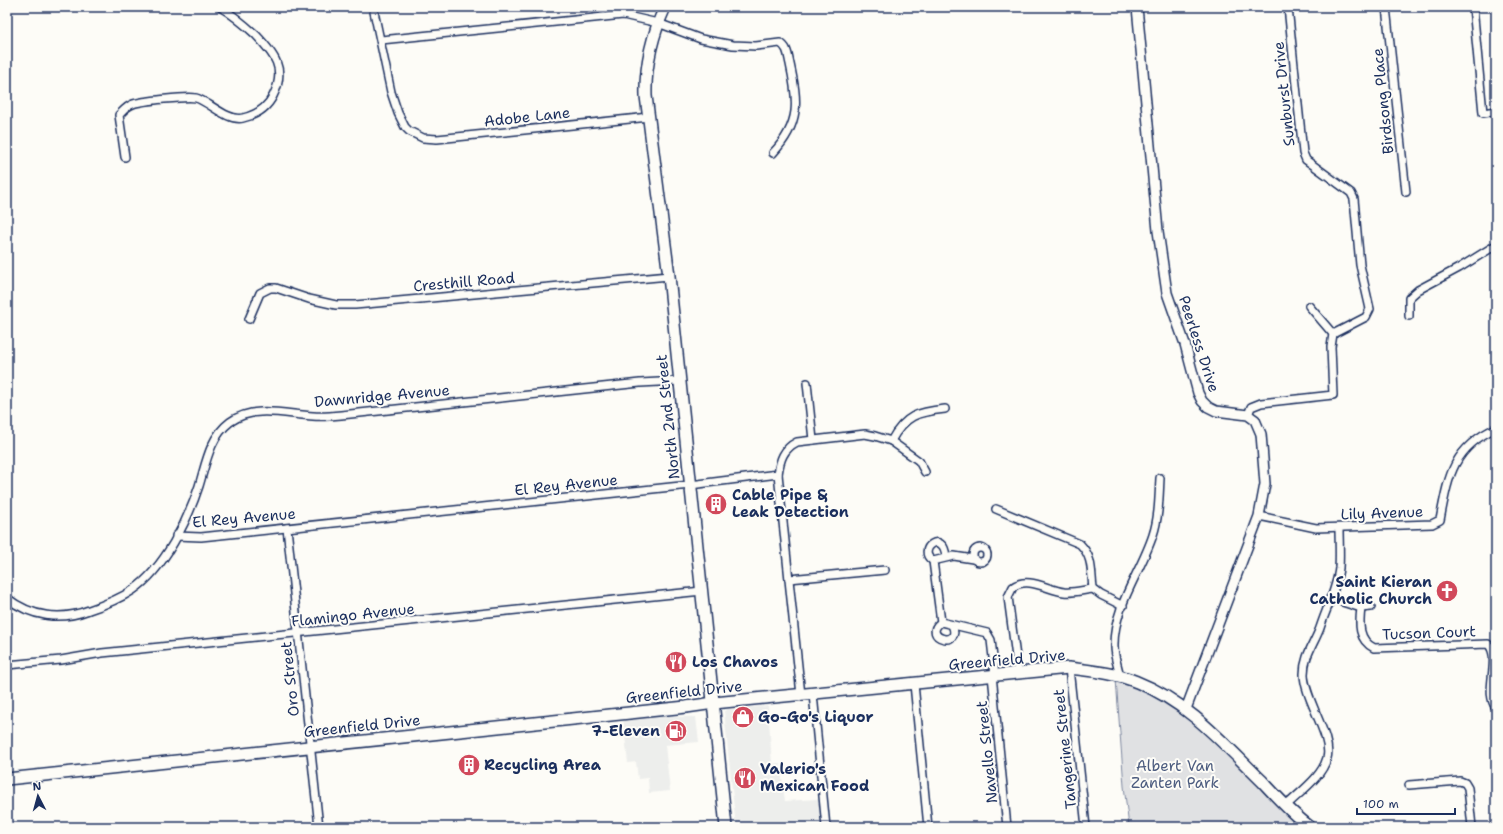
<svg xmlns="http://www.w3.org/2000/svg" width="1503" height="834" viewBox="0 0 1503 834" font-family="'Shantell Sans',sans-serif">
<rect width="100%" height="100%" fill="#fdfcf7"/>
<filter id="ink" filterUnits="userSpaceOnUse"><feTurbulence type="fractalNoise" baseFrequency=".025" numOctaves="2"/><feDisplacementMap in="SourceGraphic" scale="8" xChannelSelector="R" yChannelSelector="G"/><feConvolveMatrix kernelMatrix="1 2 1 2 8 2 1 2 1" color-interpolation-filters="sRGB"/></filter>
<g filter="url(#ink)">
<g fill="#edeeec">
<path d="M768,706L772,764L780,763L785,801L819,799L822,827H736L724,711L728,709Z"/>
<path d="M658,716L696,717L699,742L665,745L670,791L649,793L648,778L638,779L636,762L628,763L623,719Z"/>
</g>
<path fill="#e0e1e3" stroke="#7e88a0" d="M1116,679L1142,688L1190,718L1301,827H1129L1124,786Z"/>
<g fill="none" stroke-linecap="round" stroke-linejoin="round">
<g stroke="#1b2f5e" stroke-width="10">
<g id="minor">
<path d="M373,7L391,92L398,113L405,127L409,131L423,138L437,139L649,117"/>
<path d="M1288,7L1303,153L1306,160L1351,193L1354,199L1360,265L1370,309L1366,317L1333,334L1309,306"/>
<path d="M1386,7L1406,192"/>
<path d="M1473,7L1483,113L1496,111"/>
<path d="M381,40L623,15L658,23L701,39L733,45L756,46L780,43C788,47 788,56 790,64C798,101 801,123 773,153"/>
<path d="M125,157L119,115C123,111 127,106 133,104C141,101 188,96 196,98C208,101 228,122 243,118C256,115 267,108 273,96C287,69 274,54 256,35C244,24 234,15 220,7"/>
<path d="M1409,316V298L1418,290L1459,268L1496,245"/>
<path d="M249,319L260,293L270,288H276L309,299L336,305H355L669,276"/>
<path d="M807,383L813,440"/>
<path d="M1248,415L1251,407L1261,403L1333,395L1331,347L1333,334"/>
<path d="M891,441C905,415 918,412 945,409"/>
<path d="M996,509L1080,544C1093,557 1091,571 1093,589L1101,595L1123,606"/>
<path d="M1259,516L1316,528L1432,524L1440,520C1448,478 1452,448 1496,428"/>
<path d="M287,528L319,827"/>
<path d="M176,536L201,537L690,485L778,474"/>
<circle cx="980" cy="555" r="7"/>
<path d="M973,559L954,556L933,561L941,622L987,633L991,640L995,675"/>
<path d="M933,561C915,550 944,528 946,557"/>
<path d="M789,579L885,570"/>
<path d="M7,598C31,617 61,621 89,610C104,605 121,598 133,590C164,569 188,520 199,486C206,463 210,437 230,422C254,404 288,415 313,416C322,417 332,416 341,415L640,383L679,381"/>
<path d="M1330,598L1361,608L1371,607"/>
<path d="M1361,608C1359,624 1358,640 1374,648L1488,644C1502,658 1483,691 1496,708"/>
<path d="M941,622C920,638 963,649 952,625"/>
<path d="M7,665L61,660L102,653L702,591"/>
<path d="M1069,668L1086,827"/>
<path d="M1018,672L1008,597L1013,587C1028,576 1048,590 1064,592C1074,593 1083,590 1093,589"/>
<path d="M992,675L1007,827"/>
<path d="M1120,676C1118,667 1114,656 1114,647C1113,607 1141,572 1153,535C1159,517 1159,497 1160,478"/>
<path d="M914,684L928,827"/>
<path d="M813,694L826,827"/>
<path d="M801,695L778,474C780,460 783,449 797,442L865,434L875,436L891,441L919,461L925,472"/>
<path d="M1409,785L1460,781L1465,783L1468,788L1472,827"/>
<path d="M1286,806C1300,792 1322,777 1327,758C1333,738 1304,698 1304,674C1304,656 1314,644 1320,628C1326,609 1337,588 1339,568C1340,555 1339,541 1339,528"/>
</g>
</g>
<g stroke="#1b2f5e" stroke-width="12">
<path id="tertiary" d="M1137,7L1158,231L1167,293L1185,344L1198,393L1202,401L1208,407L1216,411L1248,415L1255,420L1261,434L1265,484L1259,516L1186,709"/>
</g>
<g stroke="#1b2f5e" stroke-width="14">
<g id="secondary">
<path d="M665,7C652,36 645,64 646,96L669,276L726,827"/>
<path d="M7,779L686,707L714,703L1069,668C1092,671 1116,673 1137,682C1188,702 1224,744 1262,781C1277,797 1292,814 1310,827"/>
</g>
</g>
<use href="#minor" stroke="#fdfcf7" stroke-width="7"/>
<use href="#tertiary" stroke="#fdfcf7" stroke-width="9"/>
<use href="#secondary" stroke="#fdfcf7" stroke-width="11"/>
</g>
</g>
<defs>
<g id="building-disc" transform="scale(1.15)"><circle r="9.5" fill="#d1495b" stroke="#fdfcf7"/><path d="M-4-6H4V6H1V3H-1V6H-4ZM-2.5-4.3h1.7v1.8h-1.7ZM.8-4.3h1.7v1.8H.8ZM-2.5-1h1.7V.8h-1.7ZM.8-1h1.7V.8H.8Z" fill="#fff"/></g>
<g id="church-disc" transform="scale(1.15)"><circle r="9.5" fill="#d1495b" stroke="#fdfcf7"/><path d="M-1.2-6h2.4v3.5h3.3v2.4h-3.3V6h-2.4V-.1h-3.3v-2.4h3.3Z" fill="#fff"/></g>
<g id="restaurant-disc" transform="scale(1.15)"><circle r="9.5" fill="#d1495b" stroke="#fdfcf7"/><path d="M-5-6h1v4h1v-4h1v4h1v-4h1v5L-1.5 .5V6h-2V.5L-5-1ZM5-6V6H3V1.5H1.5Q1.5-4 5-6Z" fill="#fff"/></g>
<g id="shop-disc" transform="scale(1.15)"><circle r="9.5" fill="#d1495b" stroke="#fdfcf7"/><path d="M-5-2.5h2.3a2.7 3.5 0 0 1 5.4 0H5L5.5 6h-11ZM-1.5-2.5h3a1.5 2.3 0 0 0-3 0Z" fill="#fff"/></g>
<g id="fuel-disc" transform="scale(1.15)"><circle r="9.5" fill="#d1495b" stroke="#fdfcf7"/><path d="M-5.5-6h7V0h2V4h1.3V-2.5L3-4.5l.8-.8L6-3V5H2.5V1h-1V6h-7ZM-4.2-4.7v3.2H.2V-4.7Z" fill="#fff"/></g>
</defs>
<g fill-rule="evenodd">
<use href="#building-disc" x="716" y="504"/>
<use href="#church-disc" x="1447" y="591"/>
<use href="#restaurant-disc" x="676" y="662"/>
<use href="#shop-disc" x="743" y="717"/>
<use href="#fuel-disc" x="676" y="731"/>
<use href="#building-disc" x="469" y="765"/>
<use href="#restaurant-disc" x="745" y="778"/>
</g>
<g text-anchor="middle" stroke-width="4" stroke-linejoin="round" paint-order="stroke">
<g font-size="15" fill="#1b2f5e" stroke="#fdfcf7">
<text transform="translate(1284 94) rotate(-96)" y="5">Sunburst Drive</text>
<text transform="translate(1383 101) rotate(-96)" y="5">Birdsong Place</text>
<text transform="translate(527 117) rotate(-6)" y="5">Adobe Lane</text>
<text transform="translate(464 282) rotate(-5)" y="5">Cresthill Road</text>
<text transform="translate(1199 344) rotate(72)" y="5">Peerless Drive</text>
<text transform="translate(382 396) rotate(-5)" y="5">Dawnridge Avenue</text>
<text transform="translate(668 417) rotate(-96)" y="5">North 2nd Street</text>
<text transform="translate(566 485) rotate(-6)" y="5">El Rey Avenue</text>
<text transform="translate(1382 513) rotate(-2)" y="5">Lily Avenue</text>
<text transform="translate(244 518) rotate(-5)" y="5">El Rey Avenue</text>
<text transform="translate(353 615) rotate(-6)" y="5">Flamingo Avenue</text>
<text transform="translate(1429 633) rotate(-2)" y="5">Tucson Court</text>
<text transform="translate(1007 660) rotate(-5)" y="5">Greenfield Drive</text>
<text transform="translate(290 679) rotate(-96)" y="5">Oro Street</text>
<text transform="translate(684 692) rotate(-6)" y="5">Greenfield Drive</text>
<text transform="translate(362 726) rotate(-6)" y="5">Greenfield Drive</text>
<text transform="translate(1065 749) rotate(-96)" y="5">Tangerine Street</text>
<text transform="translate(987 752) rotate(-96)" y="5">Navello Street</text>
</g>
<g font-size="15" font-weight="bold" fill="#1b2f5e" stroke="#fdfcf7" text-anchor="start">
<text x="732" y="500">Cable Pipe &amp;<tspan x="732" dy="17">Leak Detection</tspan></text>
<text x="1432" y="587" text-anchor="end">Saint Kieran<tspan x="1432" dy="17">Catholic Church</tspan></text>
<text x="692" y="667">Los Chavos</text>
<text x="758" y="722">Go-Go's Liquor</text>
<text x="660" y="736" text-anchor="end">7-Eleven</text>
<text x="484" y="770">Recycling Area</text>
<text x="760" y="774">Valerio's<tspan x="760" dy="17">Mexican Food</tspan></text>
</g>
<g font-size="15" fill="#4c5c7f" stroke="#fdfcf7">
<text x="1175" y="771">Albert Van<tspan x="1175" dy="17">Zanten Park</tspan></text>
</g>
</g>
<rect width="1503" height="834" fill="none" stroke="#fdfcf7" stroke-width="24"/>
<rect x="12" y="12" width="1479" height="810" fill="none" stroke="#1b2f5e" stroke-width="1.5" filter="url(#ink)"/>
<g transform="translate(38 796) rotate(354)" stroke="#fdfcf7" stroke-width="3" paint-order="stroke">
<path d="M0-3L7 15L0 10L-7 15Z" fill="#1b2f5e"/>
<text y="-6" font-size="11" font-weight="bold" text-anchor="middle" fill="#1b2f5e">N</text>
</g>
<path d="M1357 808v6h98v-6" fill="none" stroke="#1b2f5e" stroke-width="2"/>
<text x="1363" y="808" font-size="12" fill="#1b2f5e" stroke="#fdfcf7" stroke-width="3" paint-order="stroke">100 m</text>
</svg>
